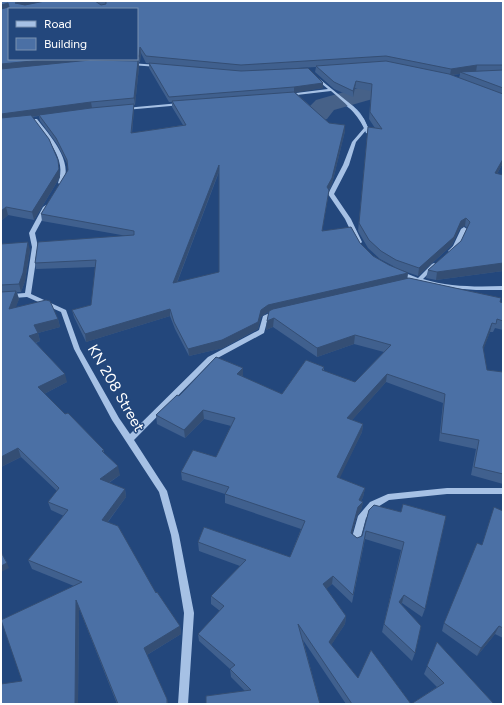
<svg xmlns="http://www.w3.org/2000/svg" width="504" height="705" viewBox="0 0 504 705" font-family="Figtree,sans-serif">
<rect width="100%" height="100%" fill="#23477c"/>
<g fill="none" stroke-linecap="round" stroke-linejoin="round">
<path fill="#9abbe6" fill-rule="evenodd" d="M338,99C343,99 346,102 350,104C361,111 366,121 370,133V134L366,133C360,116 354,110 338,101Z"/>
<path fill="#466188" fill-rule="evenodd" d="M503,13V26L487,37L442,58L427,75L413,79L390,94L334,110L327,119L318,121L262,129L253,127L249,121L253,115L310,106L316,100L372,84L397,69L411,65L420,52L426,48L473,29L484,20Z"/>
<g fill="#a6c1e5" fill-rule="evenodd">
<path d="M130,63L158,65L160,66L158,67L131,65L129,64Z"/>
<path d="M317,77L353,106L364,119L368,128L356,142L349,165L334,194L351,219L362,242L361,243L359,244L356,242L345,219L328,194L343,165L352,142L364,128C356,112 344,102 331,91L288,96L286,95L288,94L328,89L316,79L315,78Z"/>
<path d="M180,103L182,104V105L125,110L123,109L125,108Z"/>
<path d="M33,119H37C50,136 74,161 63,184L61,185L58,183C68,159 46,138 33,120Z"/>
<path d="M46,205L49,207L35,233L38,247L31,294L66,310L80,349L119,418L130,434L208,357L259,330L263,316L276,310L279,312L268,318L264,333L212,361L134,440L167,491L179,535L194,613L188,704H178L184,613L171,535L159,492L112,420L74,349L61,312L27,297L1,299V295L25,293L32,247L29,233L43,207Z"/>
<path d="M464,227L467,229L459,247L453,252H449L448,251L453,246L461,229Z"/>
<path d="M434,263L437,265L423,279C449,287 476,287 503,286V290H476L450,288L420,282L411,285L408,283L413,280L397,273L400,271L418,278L432,264Z"/>
<path d="M447,488H503V494H447L389,500L376,508L366,518L359,544L356,545L353,544L351,541L358,516L370,502L388,494Z"/>
</g>
</g>
<g fill="#40608e" fill-rule="evenodd">
<path d="M1,1H95L101,5L95,1H503V163L497,174L503,175V271L436,280L426,278L428,270L461,241L467,228L465,226L460,228L452,245L418,276L401,270L408,273L407,278H409L501,298L500,302L503,303V330L495,328L493,332H490L483,349L487,370L503,372V484L471,475L476,449L439,441L443,403L386,382L352,420L363,424L362,432L339,478L365,488L363,497L361,501L363,502L361,510L357,516L352,534L357,538L362,536L369,510L374,505L401,512L403,504L446,516L425,609L422,617L402,603L401,604L421,626L415,653L412,661L382,632L401,550L365,539L352,603L332,584L326,589L346,616L345,624L331,645L358,678L371,650L411,704L437,687L424,674L437,642L494,704H346L303,640L320,704H206V696L245,691L231,677L230,669L199,641L198,634L220,611L211,604V596L240,566L199,551L198,542L204,527L290,557L301,529L225,503V494L182,480L181,472L193,450L216,457L231,426L204,419L185,438L157,424L156,415L177,395L179,396L216,357L243,368V377L282,394L306,360L324,367V371L355,382L384,352L354,344L317,357L273,327L266,330L267,321L269,311L268,312L261,317L258,329L223,348L189,356L175,329L170,316L86,342L74,317L72,310L91,305L95,267L36,269L35,263L38,242L127,236L42,221L41,214L68,170V165L57,144L40,121L39,116L32,117L49,139L58,160L60,177L34,220L8,215L1,221ZM9,9H137V59H9ZM141,53L146,63L232,71L149,63V68L169,102H172V107L183,125L132,133L134,110V105H135L139,67V62H140ZM316,67L315,72L334,89L353,97L355,88L371,91L369,119L375,128L368,127L358,231L368,248L380,259L395,267L389,265L373,256L360,243L351,227L322,231L328,197L329,190L332,184L345,131V125L329,123L295,92L323,88V83L308,68L245,71ZM460,74L459,78L452,75ZM219,172V272L177,283Z"/>
<path d="M1,244L30,250L25,281L21,292H17L19,299L15,308L58,319L60,327L38,333L40,341L36,343L67,382L44,394L65,414L104,450V454L120,475L109,483L125,489L126,497L108,522L156,593L180,626L181,634L147,655L167,699L168,704H117L79,608L78,704H1L22,681L74,586L32,569L28,560L64,516L51,510L48,502L57,491L21,457L1,467Z"/>
<path d="M503,511V638L495,634L477,656L442,631L444,623L482,545Z"/>
</g>
<g fill="#344e74">
<path d="M27,1H53L17,9L15,3Z"/>
<path d="M8,3L9,9L1,11V5Z"/>
<path d="M140,47L141,53L140,62L139,56Z"/>
<path d="M53,59H91V62L1,71V64Z"/>
<path d="M138,61L139,67L135,105L134,98Z"/>
<path d="M477,65L476,72H460V74L450,75L451,69Z"/>
<path d="M356,81L355,88L353,97V91Z"/>
<path d="M323,83V88L294,93V87Z"/>
<path d="M91,102L92,108L1,121V114Z"/>
<path d="M134,104V110L131,139V133Z"/>
<path d="M345,125V131L332,184L327,193V187Z"/>
<path d="M503,159V163L493,181L495,173Z"/>
<path d="M58,160L60,177L34,220L32,212Z"/>
<path d="M219,165V171L174,290L173,283Z"/>
<path d="M6,207L8,215L1,221V211Z"/>
<path d="M466,218L465,226L460,228L452,245L418,276L419,268L461,221Z"/>
<path d="M28,242L30,250L25,281L21,292L19,284Z"/>
<path d="M503,263V271L436,280L437,272Z"/>
<path d="M408,273L407,280L268,312L261,317L258,329L223,348L189,356L188,349L261,310L268,305Z"/>
<path d="M16,291L19,299L12,318L9,309Z"/>
<path d="M170,309V316L86,342L85,334Z"/>
<path d="M274,318L273,327L266,330L267,321Z"/>
<path d="M58,319L60,327L38,333L40,341L31,344L29,336L34,325Z"/>
<path d="M492,323L490,332L481,356L483,347Z"/>
<path d="M355,335L354,344L317,357V348Z"/>
<path d="M243,368V376L237,374Z"/>
<path d="M65,374L67,382L40,396L38,387Z"/>
<path d="M387,374L386,382L346,427L347,418Z"/>
<path d="M203,410L204,419L185,438L184,430Z"/>
<path d="M363,424L362,432L336,486L337,477Z"/>
<path d="M18,448L21,457L1,467V457Z"/>
<path d="M118,466L120,475L102,487L100,479Z"/>
<path d="M365,488L363,497L359,506L363,502L361,510L357,516L350,542L351,533L359,500Z"/>
<path d="M125,489L126,497L103,528L102,520Z"/>
<path d="M7,563L9,568L1,572V566Z"/>
<path d="M333,576L332,584L322,593L323,584Z"/>
<path d="M404,595L402,603L396,610L399,602Z"/>
<path d="M76,600L79,608L78,704H75Z"/>
<path d="M346,616L345,624L328,650L329,642Z"/>
<path d="M180,626L181,634L145,656L144,648Z"/>
<path d="M499,626L495,634L477,656L481,648Z"/>
</g>
<g fill="#4b70a5" stroke="#344e74" fill-rule="evenodd">
<path d="M1,1H27L15,3L25,5L45,1H95L101,5L106,4V2L104,1H503V65H477L451,69L386,56L241,65L146,56L140,47L139,56H137V9H9V59H53L1,64V9L9,7L8,3L1,5Z"/>
<path d="M90,60L138,61L134,98L91,102L1,114V69Z"/>
<path d="M386,61L449,74L503,94V159L495,173L503,175V263L437,272L428,270L461,241L470,222L466,218L461,221L454,237L419,268L396,260L381,251L369,240L359,223L368,127L382,129L370,112L372,84L356,81L353,91L334,82L316,66Z"/>
<path d="M149,63L241,71L308,68L323,83L294,87L169,97Z"/>
<path d="M503,70V88L460,72Z"/>
<path d="M294,92L329,123L345,125L332,178L327,187L329,190L322,231L351,227L360,243L373,256L389,265L408,273L268,305L261,310L258,322L222,340L188,349L174,322L170,309L85,334L72,310L91,305L96,260L35,263L38,242L134,235V231L41,214L68,170L67,160L56,138L39,115L91,108L134,104L131,133L186,125L172,101ZM219,165V272L173,283Z"/>
<path d="M31,115L49,139L58,160L59,169L32,212L6,207L1,211V118Z"/>
<path d="M28,242L23,273L19,284L1,285V244Z"/>
<path d="M409,278L501,298L500,302L503,303V321L497,319L496,324L492,323L483,347L487,370L503,372V474L474,467L479,440L441,433L445,394L387,374L347,418L363,424L337,477L365,488L359,500L363,502L358,507L351,533L357,538L362,536L369,510L374,505L401,512L403,504L446,516L425,609L404,595L399,602L421,626L415,653L384,624L404,542L366,531L353,595L333,576L323,584L346,616L329,642L358,678L371,650L411,704L444,683L427,666L437,642L494,704H352L298,624L320,704H206V696L251,690L230,669L235,665L198,634L224,606L211,596L246,560L198,542L204,527L290,557L305,521L225,494L229,487L181,472L193,450L216,457L235,418L203,410L184,430L156,415L177,395L179,396L216,357L243,368L237,374L282,394L306,360L324,367L322,370L355,382L391,345L355,335L317,348L274,318L267,321L269,311L273,309Z"/>
<path d="M16,291L9,309L46,300L50,301L58,319L34,325L38,333L29,336L65,374L38,387L65,414L68,413L104,450L102,451L118,466L100,479L125,489L102,520L118,526L156,593L157,592L180,626L144,648L167,699V704H118L76,600L75,704H1V684L22,681L1,620L82,582L28,560L68,510L48,502L59,488L18,448L1,457V292Z"/>
<path d="M494,507L503,511V628L499,626L481,648L444,623L477,543L482,545Z"/>
<path d="M1,552L7,563L1,566Z"/>
</g>
<g text-anchor="middle" stroke-width="3" stroke-linejoin="round" paint-order="stroke">
<g font-size="15" fill="#fff" stroke="#23477c">
<text transform="translate(116 388) rotate(60)" y="5">KN 208 Street</text>
</g>
</g>
<rect width="504" height="705" fill="none" stroke="#ffffff" stroke-width="4"/>
<rect x="8" y="8" width="130" height="52" fill="#23477c" stroke="#7b91b0"/>
<rect x="16" y="21" width="20" height="6" fill="#a6c1e5" stroke="#7b91b0"/>
<text x="44" y="28" font-size="12" fill="#ffffff">Road</text>
<rect x="16" y="38" width="20" height="12" fill="#4b70a5" stroke="#7b91b0"/>
<text x="44" y="48" font-size="12" fill="#ffffff">Building</text>
</svg>
